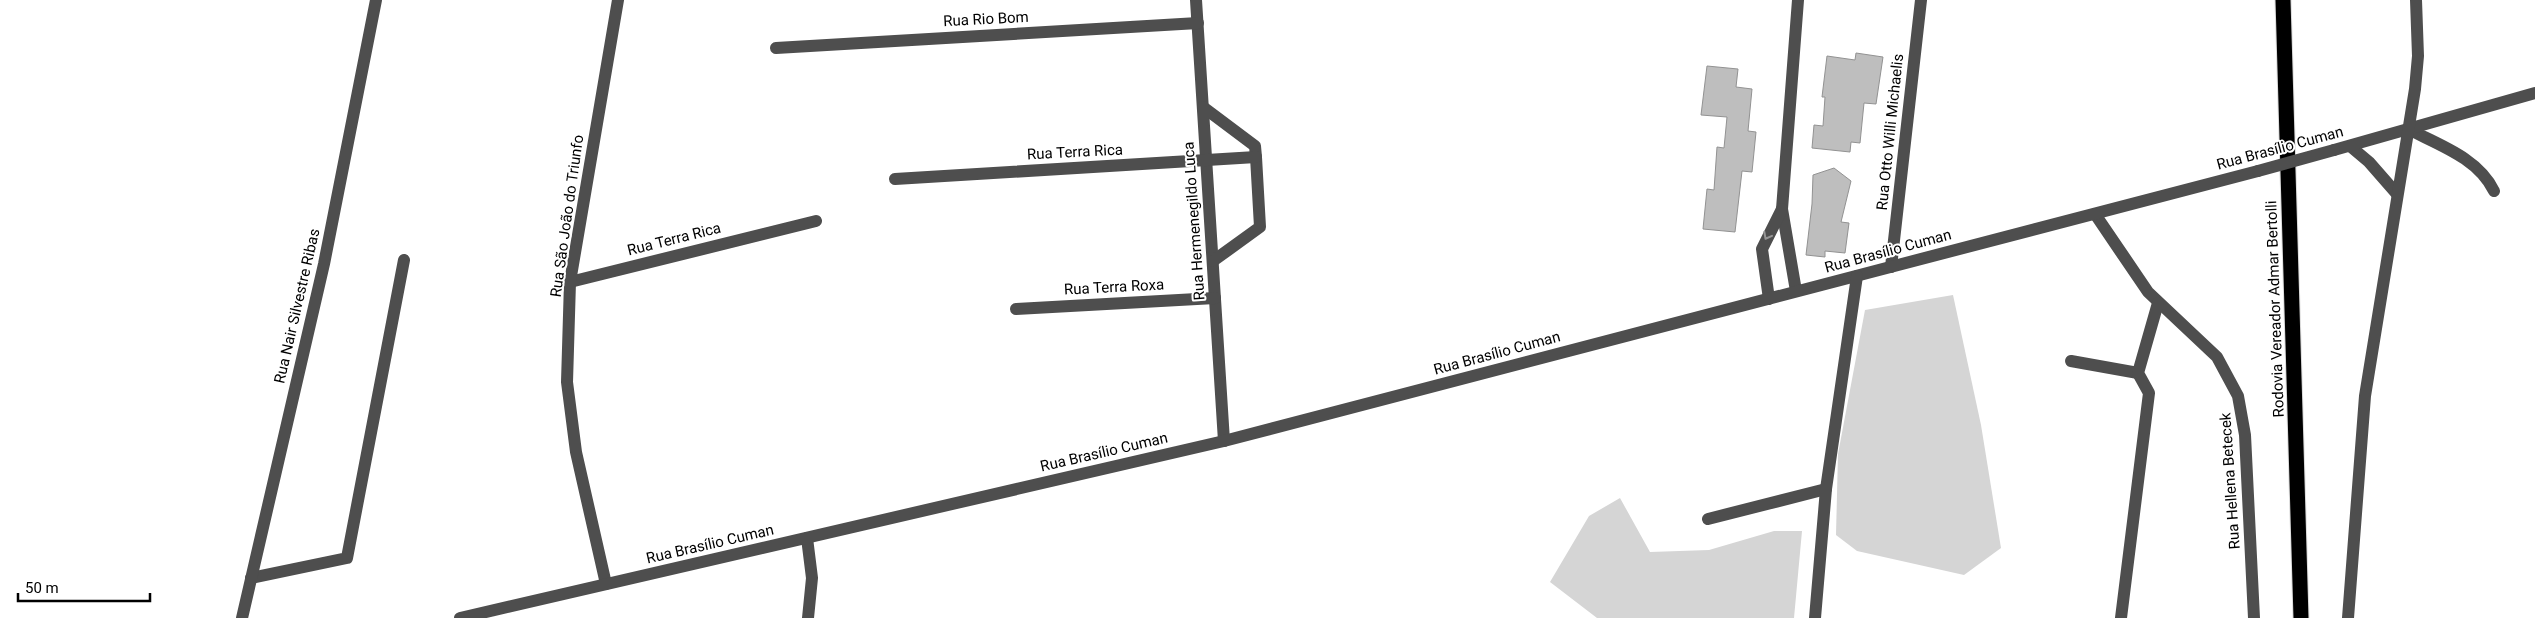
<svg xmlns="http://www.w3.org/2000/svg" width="2535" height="618" viewBox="0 0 2535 618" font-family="Roboto,sans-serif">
<rect width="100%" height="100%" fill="#fff"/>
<g fill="#d5d5d5">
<path d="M1953,295L1981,425L2001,548L1964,575L1857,551L1836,535L1838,454L1865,310Z"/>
<path d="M1620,498L1650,552L1709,550L1774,531H1802L1794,618H1597L1550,582L1589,516Z"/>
</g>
<g fill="#bebebe" stroke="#929292">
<path d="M1856,53L1883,57L1876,104L1864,103L1860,143L1851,142L1850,152L1812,148L1814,125L1823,126L1825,97H1822L1827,56L1855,60Z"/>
<path d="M1707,66L1738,69L1736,87L1752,89L1748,131L1756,132L1752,172L1742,171L1735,232L1703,229L1707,189L1714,190L1717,147L1724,148L1727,117L1701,115Z"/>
<path d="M1834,168L1851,181L1841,222L1849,223L1845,253L1825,251V257L1806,255L1812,204L1813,175Z"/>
</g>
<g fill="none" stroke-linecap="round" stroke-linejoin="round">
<g stroke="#dbdbdb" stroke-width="17">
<path id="highway" d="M2283,0L2301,618"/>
</g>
<g stroke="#4e4e4e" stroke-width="12">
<path d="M1196,0L1224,441"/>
<path d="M776,48L1198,23"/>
<path d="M1203,107L1255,146L1256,157L1260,227L1213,261"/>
<path d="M2408,129C2439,145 2478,158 2494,191"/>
<path d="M2350,146L2369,162L2397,194"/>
<path d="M2334,150L2535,93"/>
<path d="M895,179L1256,157"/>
<path d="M2095,214L2148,292L2217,357L2238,396L2245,435L2254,618"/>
<path d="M1891,267L1921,0"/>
<path d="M570,282L816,221"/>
<path d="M1796,291L1782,209L1798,0"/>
<path d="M1769,299L1762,249L1782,209"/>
<path d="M1016,309L1215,298"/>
<path d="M2071,361L2138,373"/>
<path d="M1708,519L1826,489"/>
<path d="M807,538L812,578L808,618"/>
<path d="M251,578L347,558L404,260"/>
<path d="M606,584L576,452L567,382L570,282L618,0"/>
<path d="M242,618L324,264L376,0"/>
<path d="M460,618L1224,441L2258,171"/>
<path d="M1815,618L1826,489L1857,276"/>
<path d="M2121,618L2149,393L2138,373L2158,303"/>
<path d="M2348,618L2365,396L2415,89L2418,56L2416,0"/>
</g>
<use href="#highway" stroke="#000" stroke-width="15"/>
<path stroke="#4e4e4e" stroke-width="12" d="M2258,171L2334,150"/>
</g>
<defs><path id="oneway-chevron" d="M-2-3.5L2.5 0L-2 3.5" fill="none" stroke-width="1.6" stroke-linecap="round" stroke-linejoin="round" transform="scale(1.25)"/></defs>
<use stroke="#959595" href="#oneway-chevron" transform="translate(1767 236) rotate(118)"/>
<g text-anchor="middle" stroke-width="4" stroke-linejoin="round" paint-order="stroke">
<g font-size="15" fill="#000" stroke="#fff">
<text transform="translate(986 19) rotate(-3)" y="5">Rua Rio Bom</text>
<text transform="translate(1890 132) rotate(-84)" y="5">Rua Otto Willi Michaelis</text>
<text transform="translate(2280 148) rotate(-15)" y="5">Rua Brasílio Cuman</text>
<text transform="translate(1075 152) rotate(-3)" y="5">Rua Terra Rica</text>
<text transform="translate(567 216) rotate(-82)" y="5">Rua São João do Triunfo</text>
<text transform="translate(1194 221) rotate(-94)" y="5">Rua Hermenegildo Luca</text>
<text transform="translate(674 239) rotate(-14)" y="5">Rua Terra Rica</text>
<text transform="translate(1888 251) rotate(-15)" y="5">Rua Brasílio Cuman</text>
<text transform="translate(1114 287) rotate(-3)" y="5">Rua Terra Roxa</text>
<text transform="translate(297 306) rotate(-77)" y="5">Rua Nair Silvestre Ribas</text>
<text transform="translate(2275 309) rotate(-92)" y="5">Rodovia Vereador Admar Bertolli</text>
<text transform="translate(1497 353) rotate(-15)" y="5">Rua Brasílio Cuman</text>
<text transform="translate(1104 452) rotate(-13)" y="5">Rua Brasílio Cuman</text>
<text transform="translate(2230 481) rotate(-94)" y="5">Rua Hellena Betecek</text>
<text transform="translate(710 544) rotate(-13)" y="5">Rua Brasílio Cuman</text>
</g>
</g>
<path d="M18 593v8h132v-8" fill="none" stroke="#000000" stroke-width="2.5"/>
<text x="25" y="593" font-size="15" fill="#000000" stroke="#ffffff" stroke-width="4" paint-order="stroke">50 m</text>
</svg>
